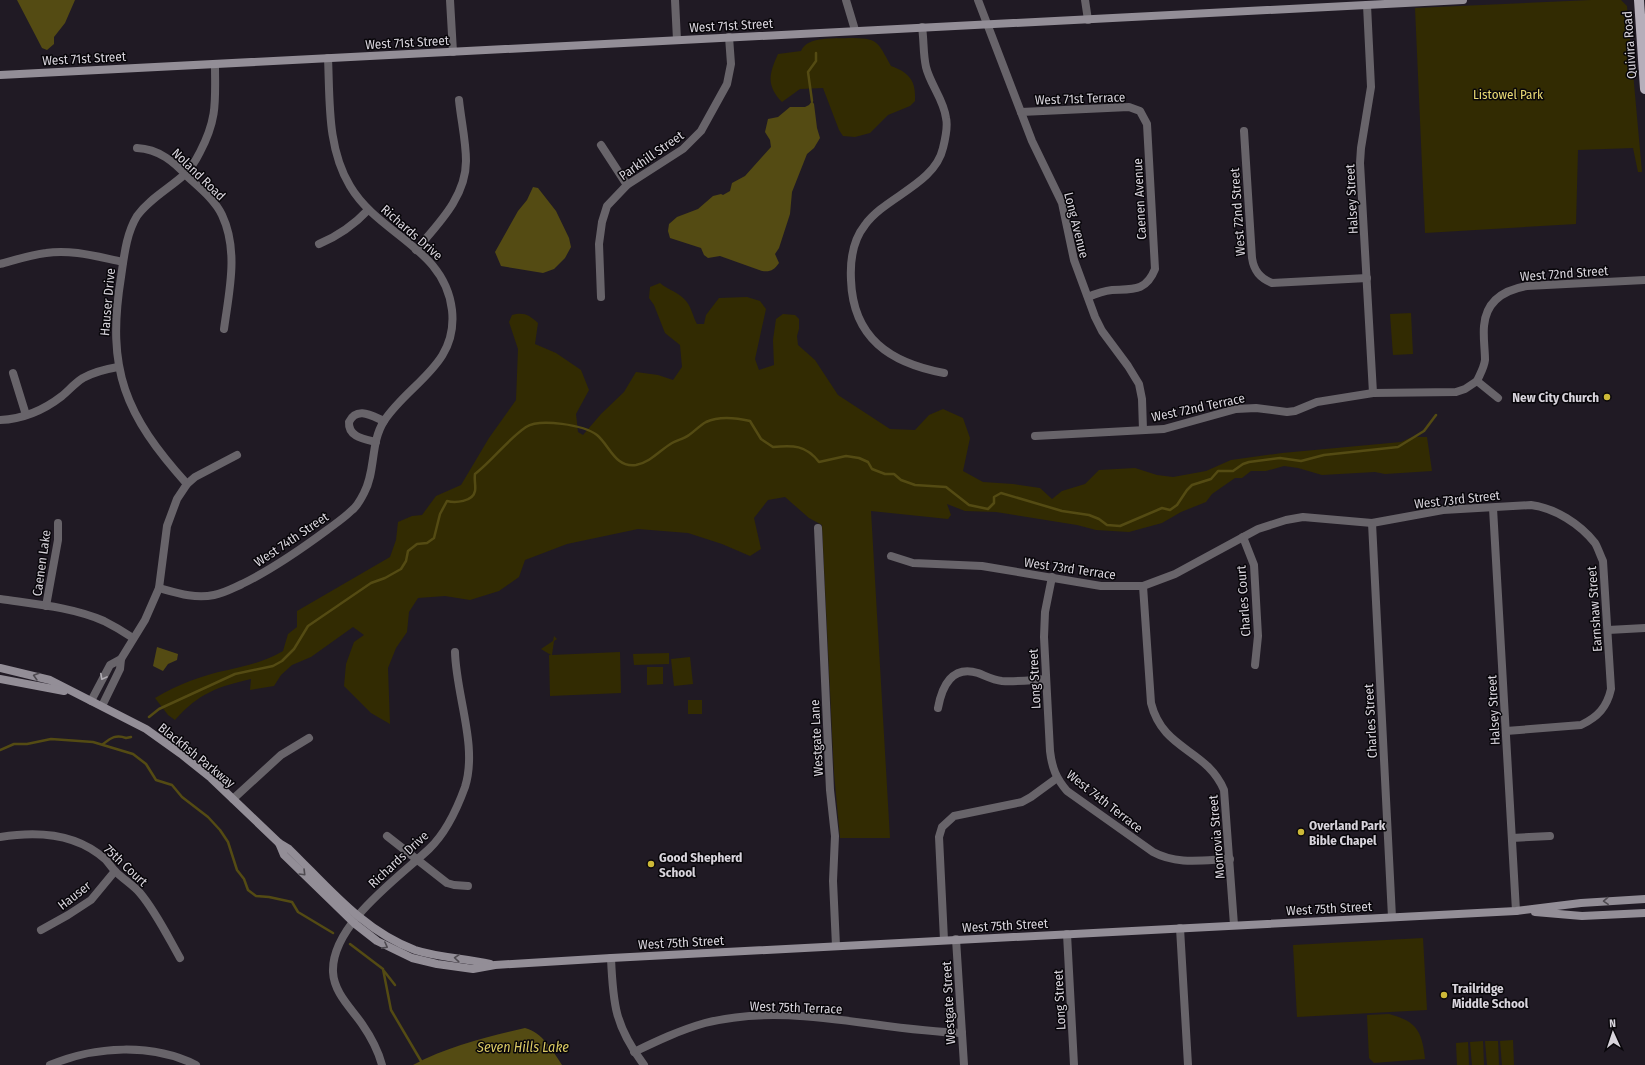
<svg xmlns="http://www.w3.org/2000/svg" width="1645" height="1065" viewBox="0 0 1645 1065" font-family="'Fira Sans Condensed',sans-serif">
<rect width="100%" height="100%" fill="#201a24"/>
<g fill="#322b02">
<path d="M1591,0H1621L1627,6L1642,172H1638L1633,148L1578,150L1576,224L1425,233L1415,8Z"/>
<path d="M848,38C879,38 877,41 891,66C910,73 916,81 915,101L910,106L888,115L870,133L855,137L843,136L839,130L823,88L800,89L782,102C766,85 769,74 778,54L801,51C807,36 834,39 848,38Z"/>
<path d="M660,283C668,290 679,292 686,301C691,306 693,317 697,324H704L706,315L719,298L747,297L760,301L766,309L755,359L759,370L774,365L773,340L776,319L783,314L795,315L799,319V329L797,336L798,345L815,360L838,395L890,429L915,430L929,415L943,409L963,418L970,438L963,471L983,482L1013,484L1040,488L1052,499L1062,491L1085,484L1099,470L1135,468L1157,475L1173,477L1206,471L1231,460L1282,453L1401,442L1412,437H1427L1432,471L1385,474L1375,472L1322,475L1298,468L1284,466L1266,471H1251L1242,478H1235L1212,494L1206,502L1181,512L1162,523L1129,532L1096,530L1077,525L996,512L965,511L947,504L951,515L948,519L871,511L890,838H840L834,773L822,525L809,518L785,497L768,500L754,518L761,549L750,556L722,544L688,533L638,529L567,544L525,560L519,577L499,591L470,600L445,596L418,598L409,612L407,632L396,648L388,668L390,724L371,713L344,686L346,664L354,642L364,635L353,627L311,657L292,665L281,675L274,686L250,690L251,679C217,687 199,693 175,720L168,715L155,698C177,685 202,675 228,670C248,665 265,662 283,651L288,634L297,627V611L390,557L396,540L398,522L412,516L422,515L436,496L461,485L489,438L516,400L518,349L509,322L512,315C524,312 529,315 538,323L535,344L556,353L581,370L589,390L576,414L578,432L583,435L601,414L624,392L636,372L658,375L673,380L682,367L680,345L665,333L654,305L649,298L650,287Z"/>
<path d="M1411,313L1413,354L1393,355L1390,314Z"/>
<path d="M554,636L557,639L554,641L552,655L620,652L621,693L550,696L549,655H551L541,649L553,641Z"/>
<path d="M669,653V664L634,665L633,654Z"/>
<path d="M690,657L693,684L674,686L671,659Z"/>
<path d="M647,667H663V684L647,685Z"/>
<rect x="688" y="700" width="14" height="14"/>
<path d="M1423,938L1427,1010L1297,1017L1293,945Z"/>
<path d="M1389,1014C1417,1021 1422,1032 1425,1059L1374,1063L1369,1058L1367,1015Z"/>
<path d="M1513,1040L1514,1065H1502L1500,1041Z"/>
<path d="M1483,1041L1484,1065H1472L1470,1042Z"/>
<path d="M1485,1041H1498L1499,1065H1487Z"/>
<path d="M1468,1042L1469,1065H1457L1456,1043Z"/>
</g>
<g fill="#544b13">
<path d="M17,0H75L65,23L54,37V44L47,50L42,48Z"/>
<path d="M812,101L814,104L817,128L820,138L814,148L807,154L792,192L790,214L779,248L775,254L779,263C774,270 771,272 762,271L720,256L708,258L704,255L701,248L670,238L668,231L669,224L677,217L698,209L713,196L721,194L723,195L730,191L732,183L745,176L771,147L770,140L765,132L768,119L778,117L790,107H805L809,105Z"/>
<path d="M533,187L538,188L556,211L569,238L571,247L565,258L554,269L543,273L501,266L495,252L518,211L527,200Z"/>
<path d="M157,647L178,654L177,660L168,664L163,671L153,666Z"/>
<path d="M525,1028C542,1032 553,1051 562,1065H413C449,1046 487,1037 525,1028Z"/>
</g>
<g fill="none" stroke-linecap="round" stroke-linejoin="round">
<g stroke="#544b13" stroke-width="2.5">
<path d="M812,101L808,72L816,61V53"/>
<path d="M149,717L159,709L235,674L273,666L282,661L294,649L308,626L371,583L385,578L401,569L406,561L408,551L417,544L427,543L434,538L440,514L447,501C455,503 473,502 475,491C476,486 474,480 475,474C493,460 507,440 526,427C540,418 584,425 597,435C610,446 615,468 636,465C651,462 660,450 672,443C677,440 684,439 689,435C695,431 699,426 706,422C719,416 737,418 750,421L761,439L773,447C793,445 806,445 819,462L846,456L859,458L868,462L872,469L885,474H894L901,480L915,485L946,487L969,505L988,509L994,503V497L1001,493L1062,511L1089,515L1099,519L1107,525L1120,526L1162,508L1170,510L1177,505L1187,490L1192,485L1211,479L1218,471H1233L1243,464L1249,462L1280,458L1301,461L1324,455L1398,447L1424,431L1436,415"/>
<path d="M103,744C111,738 116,734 126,738L131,737"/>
<path d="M0,750L14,744H27L51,739L93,742L133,754L146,764L156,780L172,785L182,797L208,817L220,830L228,842L237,870L244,879L248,890L256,896L269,897L292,902L298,912L333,933"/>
<path d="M350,944L383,969L391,1010L421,1061"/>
<path d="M384,971L395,985"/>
</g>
<g stroke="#68646a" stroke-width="8">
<path d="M450,0L453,52"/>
<path d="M675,0L677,40"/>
<path d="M846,0L855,30"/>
<path d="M978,0L1032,141L1062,203L1074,260L1095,317L1102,331L1128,366L1139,384L1142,399L1143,430"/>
<path d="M1085,0L1088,20"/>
<path d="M1367,5L1371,87L1361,148L1360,163L1373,393"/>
<path d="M922,27C924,40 923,54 926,67C930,84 944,100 946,118C948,126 945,140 943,148C935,184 885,197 865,225C853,240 850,261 851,280C853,338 890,363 944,373"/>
<path d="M1021,112L1129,107L1140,111L1147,124L1155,269C1146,292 1132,289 1112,290C1103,291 1095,294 1088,297"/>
<path d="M1244,131L1252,258C1254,271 1260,278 1272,283L1367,278"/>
<path d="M601,145L627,185"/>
<path d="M137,148C159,149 174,162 188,177C200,188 215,200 222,215C239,251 229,292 224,329"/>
<path d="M319,244C338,236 354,225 368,210"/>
<path d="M416,250C438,224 466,197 466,161C466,141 461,120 459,100"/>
<path d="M0,264C15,260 30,255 46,253C72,249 98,257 123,262"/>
<path d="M601,297L599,244L602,222L607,206L627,185L683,149L701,131L727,84L731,64L729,37"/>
<path d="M13,373L26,415"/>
<path d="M1477,381C1480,374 1484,368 1485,360C1485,349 1483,338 1484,326C1486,301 1504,290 1527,286L1645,280"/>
<path d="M0,420C23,419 44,410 62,396C69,390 75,383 83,378C94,372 106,369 118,367"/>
<path d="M1035,436L1164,429L1236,409L1256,408L1287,412L1295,411L1317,402L1373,393L1456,392L1465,389L1477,381L1498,398"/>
<path d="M376,442C364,439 348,437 349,422C357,406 372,416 384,421"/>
<path d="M187,484C125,415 106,370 121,277C124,257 126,234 137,216C149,199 170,188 185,174C191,168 196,160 200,152C218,118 215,100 215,64"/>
<path d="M1493,508L1516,911"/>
<path d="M1372,523L1392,917"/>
<path d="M818,528L830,790L835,836L833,881L836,946"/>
<path d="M1243,537L1254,565L1258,636L1255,665"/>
<path d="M891,556L913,563L982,566L1101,586H1143L1175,574L1258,529L1286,520L1303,517L1372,523L1443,510L1531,505C1555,508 1580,524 1595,543C1598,548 1600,555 1603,561L1611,689C1607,707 1598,717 1581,725L1506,731"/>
<path d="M1052,577L1045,612L1044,637L1050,751C1052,768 1056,778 1067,791L1153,852C1177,865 1203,860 1230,859"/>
<path d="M1143,586L1151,703C1163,751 1206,748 1224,790L1234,925"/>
<path d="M159,588C177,593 195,599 214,595C224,593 233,588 242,584C273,569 300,550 327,530C335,524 344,518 351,511C357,507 361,499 364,493C376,471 370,443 384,421C410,382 458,365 452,310C445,248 379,235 350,186C327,148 330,101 328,58"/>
<path d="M0,599C34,604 72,607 104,621C114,626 124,632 133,638"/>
<path d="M46,606L58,540V523"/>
<path d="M1608,630L1645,628"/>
<path d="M91,701L110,665L121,659"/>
<path d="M102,706L120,669L121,659L145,620L159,588L167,526L177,499L187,484L195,477L237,455"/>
<path d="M938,708C942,686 952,665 978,673C986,676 993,680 1002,681C1016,682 1031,680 1046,679"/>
<path d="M233,799L281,755L309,738"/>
<path d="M387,836L447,883L454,885L468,886"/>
<path d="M0,837C36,831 76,833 105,859C108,862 111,867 115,871C123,879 133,885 140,893C156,912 168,937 180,958"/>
<path d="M1512,838L1550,836"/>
<path d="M1180,928L1188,1065"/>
<path d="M41,930L68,915L91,900L115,871"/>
<path d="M1067,934L1074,1065"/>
<path d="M956,939L964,1065"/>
<path d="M944,940L939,837L942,827L954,816L1022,802L1031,797L1057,778"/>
<path d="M611,958C613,1005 615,1026 644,1065"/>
<path d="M634,1052C657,1041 680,1030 705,1023C790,1001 877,1031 962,1033"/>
<path d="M50,1065C95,1046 152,1043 196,1065"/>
<path d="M382,1065C378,1050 371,1037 362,1024C351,1008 334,993 333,972C331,925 398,878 429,849C446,833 457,809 465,787C478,746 456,695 455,652"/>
</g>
<g stroke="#938e97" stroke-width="8">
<path d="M0,75L1463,0"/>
<path d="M0,668L50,680L146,729L181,754L211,778L279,843L289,849C327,886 363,931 415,950C440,958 466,958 490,964"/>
<path d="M0,679L64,691"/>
<path d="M279,843L284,855L354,923L377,941L412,958L437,964L473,969L495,965L611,958L1516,911L1581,903L1645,899"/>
<path d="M1535,912L1582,916L1645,913"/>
</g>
<path stroke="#b5aeba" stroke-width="10" d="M1639,0L1645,89"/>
</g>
<defs><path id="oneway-chevron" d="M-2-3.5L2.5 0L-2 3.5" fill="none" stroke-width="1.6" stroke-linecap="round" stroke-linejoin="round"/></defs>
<g stroke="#4e4a50">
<use href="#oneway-chevron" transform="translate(36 676) rotate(-164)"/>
<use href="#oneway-chevron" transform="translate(303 873) rotate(45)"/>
<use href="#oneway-chevron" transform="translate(1606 901) rotate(177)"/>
<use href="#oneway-chevron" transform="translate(385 946) rotate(28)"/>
<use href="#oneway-chevron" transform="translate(457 958) rotate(-175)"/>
</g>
<use stroke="#b1adb4" href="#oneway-chevron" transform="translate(103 677) rotate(118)"/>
<g fill="#cdb938" stroke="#08060a" stroke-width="1.5">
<circle cx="1607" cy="397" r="4"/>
<circle cx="1301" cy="832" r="4"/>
<circle cx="651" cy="864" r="4"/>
<circle cx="1444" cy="995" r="4"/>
</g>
<g text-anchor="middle" stroke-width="3" stroke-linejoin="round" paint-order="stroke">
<g font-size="13" fill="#d8d4dc" stroke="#08060a">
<text transform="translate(731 25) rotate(-3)" y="5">West 71st Street</text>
<text transform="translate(407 42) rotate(-3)" y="5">West 71st Street</text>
<text transform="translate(1629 45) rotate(-94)" y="5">Quivira Road</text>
<text transform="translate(84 58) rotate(-3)" y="5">West 71st Street</text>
<text transform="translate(1080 98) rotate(-2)" y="5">West 71st Terrace</text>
<text transform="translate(651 155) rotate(-35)" y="5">Parkhill Street</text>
<text transform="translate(199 174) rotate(44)" y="5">Noland Road</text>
<text transform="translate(1139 199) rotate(-93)" y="5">Caenen Avenue</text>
<text transform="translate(1351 199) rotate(-93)" y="5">Halsey Street</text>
<text transform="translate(1237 212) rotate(-94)" y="5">West 72nd Street</text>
<text transform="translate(1077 225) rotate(76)" y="5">Long Avenue</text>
<text transform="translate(412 232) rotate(41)" y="5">Richards Drive</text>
<text transform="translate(1564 273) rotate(-4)" y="5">West 72nd Street</text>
<text transform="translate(107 302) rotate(-85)" y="5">Hauser Drive</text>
<text transform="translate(1198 407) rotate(-12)" y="5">West 72nd Terrace</text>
<text transform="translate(1457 499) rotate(-6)" y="5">West 73rd Street</text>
<text transform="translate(291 539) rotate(-34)" y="5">West 74th Street</text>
<text transform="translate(41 563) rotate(-82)" y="5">Caenen Lake</text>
<text transform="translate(1070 568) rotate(8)" y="5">West 73rd Terrace</text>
<text transform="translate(1243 601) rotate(-94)" y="5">Charles Court</text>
<text transform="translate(1594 609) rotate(-94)" y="5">Earnshaw Street</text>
<text transform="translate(1034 679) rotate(-93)" y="5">Long Street</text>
<text transform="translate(1493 710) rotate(-93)" y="5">Halsey Street</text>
<text transform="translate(1370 721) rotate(-93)" y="5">Charles Street</text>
<text transform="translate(816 738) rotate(-93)" y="5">Westgate Lane</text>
<text transform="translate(197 755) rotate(39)" y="5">Blackfish Parkway</text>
<text transform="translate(1105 801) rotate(38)" y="5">West 74th Terrace</text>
<text transform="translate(1216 837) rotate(-95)" y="5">Monrovia Street</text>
<text transform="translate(398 859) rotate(-43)" y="5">Richards Drive</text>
<text transform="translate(126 865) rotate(43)" y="5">75th Court</text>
<text transform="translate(74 895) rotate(-38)" y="5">Hauser</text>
<text transform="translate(1329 908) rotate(-3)" y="5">West 75th Street</text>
<text transform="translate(1005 925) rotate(-3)" y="5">West 75th Street</text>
<text transform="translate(681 942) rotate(-3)" y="5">West 75th Street</text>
<text transform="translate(1059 1000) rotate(-93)" y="5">Long Street</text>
<text transform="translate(948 1003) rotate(-93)" y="5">Westgate Street</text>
<text transform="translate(796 1007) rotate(2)" y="5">West 75th Terrace</text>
</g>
<g font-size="13" fill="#e9d974" stroke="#08060a">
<text x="1508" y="99">Listowel Park</text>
</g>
<g font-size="13" font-weight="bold" fill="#d8d4dc" stroke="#08060a" text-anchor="start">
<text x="1599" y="402" text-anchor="end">New City Church</text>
<text x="1309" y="830">Overland Park<tspan x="1309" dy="15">Bible Chapel</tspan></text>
<text x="659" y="862">Good Shepherd<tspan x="659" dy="15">School</tspan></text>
<text x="1452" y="993">Trailridge<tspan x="1452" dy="15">Middle School</tspan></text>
</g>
<g font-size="14" font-style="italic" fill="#d9c863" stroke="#08060a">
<text x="523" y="1052">Seven Hills Lake</text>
</g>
</g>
<g transform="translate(1613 1033) rotate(357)" stroke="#08060a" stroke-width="3" paint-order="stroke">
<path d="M0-3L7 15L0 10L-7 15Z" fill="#d8d4dc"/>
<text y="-6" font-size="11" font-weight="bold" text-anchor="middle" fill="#d8d4dc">N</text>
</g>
</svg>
